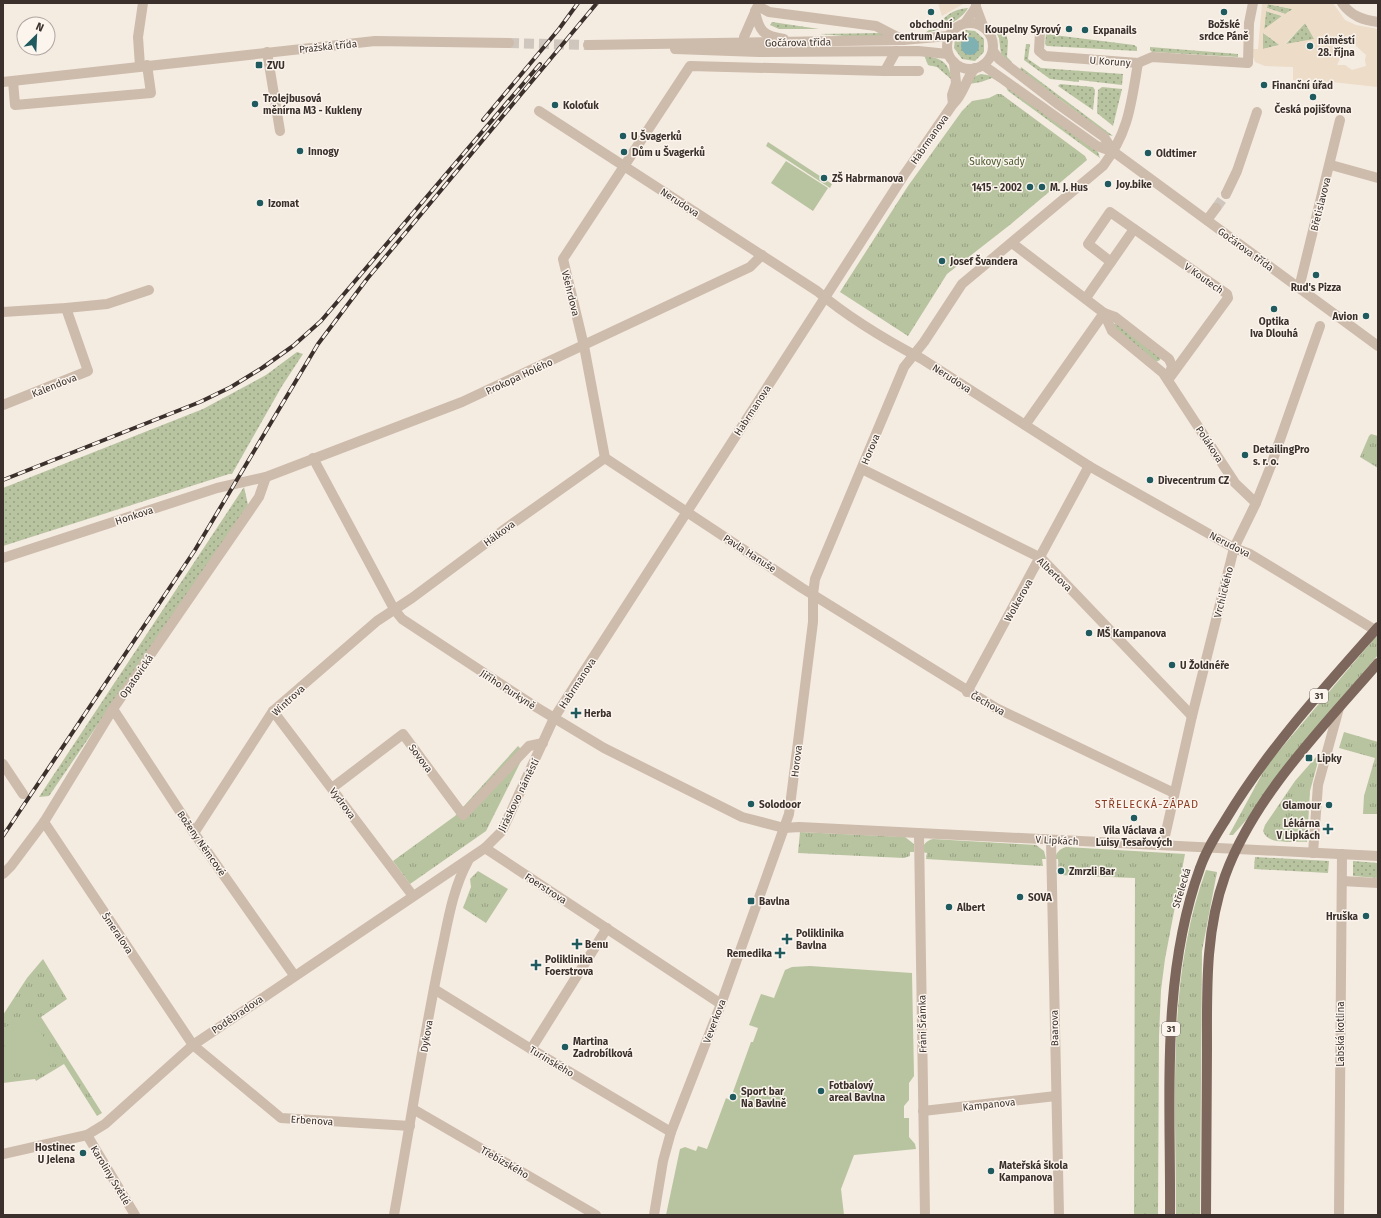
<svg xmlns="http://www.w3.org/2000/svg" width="1381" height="1218" viewBox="0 0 1381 1218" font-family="'Fira Sans',sans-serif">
<defs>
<pattern id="grass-dots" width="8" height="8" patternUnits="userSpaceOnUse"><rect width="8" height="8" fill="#b8c4a0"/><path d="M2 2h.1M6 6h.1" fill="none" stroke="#97a083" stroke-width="1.8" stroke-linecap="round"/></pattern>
<pattern id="park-tufts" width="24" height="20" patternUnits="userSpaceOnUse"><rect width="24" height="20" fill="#b8c4a0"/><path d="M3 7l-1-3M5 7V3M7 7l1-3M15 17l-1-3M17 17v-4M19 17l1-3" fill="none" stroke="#97a083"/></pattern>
</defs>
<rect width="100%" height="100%" fill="#f4ebe1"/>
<g fill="url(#grass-dots)">
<path d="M1267,4L1293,9L1285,14L1267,8Z"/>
<path d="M968,8C961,21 939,31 925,33L929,30H935C943,17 952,9 968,8Z"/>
<path d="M1266,11L1282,16L1264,30Z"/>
<path d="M772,22L819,29H779L770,25Z"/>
<path d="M1305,23L1315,39L1285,45Z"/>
<path d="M993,26L1005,31L1008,41L1007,57L1012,62V65L1001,54L999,38Z"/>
<path d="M966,30L975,31L984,39V52L975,61L962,59L954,48L955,39Z"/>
<path d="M882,33L886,36L869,38L819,34Z"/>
<path d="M1263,33L1280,45L1263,49Z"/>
<path d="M1046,34L1134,45L1137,47V51L1047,46L1045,44Z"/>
<path d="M1026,44H1030L1028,59L1041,68L1123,74L1122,85L1079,80V82L1050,79L1024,60Z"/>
<path d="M1150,47L1238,54V57L1152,52L1150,50Z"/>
<path d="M924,55C942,59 948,61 952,80L937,67L928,65Z"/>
<path d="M1021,67L1113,136L1108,135L1020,70Z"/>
<path d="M981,74L993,76L999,82L992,78L981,82L969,84L973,77Z"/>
<path d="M1060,84L1093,87L1095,90L1093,110L1058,86Z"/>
<path d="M1008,86L1098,152L1100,158L1008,91L1006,87Z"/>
<path d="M1102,87L1122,89L1113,126L1097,113L1098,90Z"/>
<path d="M1118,322L1161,356L1160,360L1156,362L1113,328L1114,324Z"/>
<path d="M297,352L303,354L282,386L232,474H229L3,546V488L203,409L266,375Z"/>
<path d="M244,487L248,505L49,796L39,797Z"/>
<path d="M1255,857L1329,861L1328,873L1254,869Z"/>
<path d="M1353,861L1378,863V878L1353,876Z"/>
</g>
<g fill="url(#park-tufts)">
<path d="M997,94H1001L1085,156L1087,160L1011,224L947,274L908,336L840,292L908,186L962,111L972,101L989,98Z"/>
<path d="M1371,434L1378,436V468L1360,457L1369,436Z"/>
<path d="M1378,634V655L1281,770L1248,818L1233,835H1229L1267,765Z"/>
<path d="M1344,732L1378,742V814H1363L1364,796L1375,758L1339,748Z"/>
<path d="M518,746L525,753L486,831L410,884L393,861L455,816Z"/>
<path d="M1316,757L1319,758L1310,791L1307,842C1294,841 1268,846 1263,831L1265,825L1295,781Z"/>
<path d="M800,832L905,837L914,844V852H910V856L904,858L798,853Z"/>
<path d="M933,839L1036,845L1044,851L1046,859H1042L1043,866L926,859L927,853L922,852C923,845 925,841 933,839Z"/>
<path d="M1066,847L1185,854L1165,959L1161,990L1159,1036L1158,1215H1134L1135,878L1059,875L1058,859H1055C1056,852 1060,849 1066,847Z"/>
<path d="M1206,870L1217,872L1202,951L1200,1215H1176C1176,1102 1166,978 1206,870Z"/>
<path d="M478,871L508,889L486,923L463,908L471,887L470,879Z"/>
<path d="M43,959L67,999L41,1017L102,1113L97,1116L64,1064L36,1081L35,1079L3,1083V1015L27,978Z"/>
</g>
<g fill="#b8c4a0">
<path d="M768,142L832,184L830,188L766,146Z"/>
<path d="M786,161L828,188L813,211L771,183Z"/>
<path d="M810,966L912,973L914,1076L909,1083V1100L904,1106V1118H909V1137L915,1144L916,1149L854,1155L841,1189L844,1215H666L680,1149L685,1147L696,1151L698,1146L707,1149L726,1098L730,1100L751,1042H753L758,1028L749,1025L761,994L774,998L785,970L792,967Z"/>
<path d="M27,1012L59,1060L27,1079L3,1043V1029Z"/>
<path d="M3,1044L20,1070L3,1081Z"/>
</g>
<g fill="#ecdcc8" fill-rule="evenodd">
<path d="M938,3H965L942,16Z"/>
<path d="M1260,3H1333L1345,20L1356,25L1378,29V87L1332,82L1293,80V67L1265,66L1255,62L1250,49H1258L1262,4ZM1268,4L1292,9V10L1285,14L1267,8ZM1266,11L1282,16L1264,29ZM1305,23L1314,39L1285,44ZM1263,33H1264L1279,45L1263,49ZM1349,37L1353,43L1366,55L1365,60L1366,66L1352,70L1345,65H1337L1340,59V51Z"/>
</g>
<circle fill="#7fb0b2" cx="970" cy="46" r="9"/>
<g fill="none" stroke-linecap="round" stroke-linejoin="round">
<path stroke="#cfc6bd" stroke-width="10" stroke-dasharray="10 5" stroke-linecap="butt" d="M1216,208L1226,194"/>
<path stroke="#cfc6bd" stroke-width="10" stroke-dasharray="10 5" stroke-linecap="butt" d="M509,43L588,45"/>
<g stroke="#cdbbac" stroke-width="10">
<path d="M976,3V7L983,26"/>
<path d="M1342,3C1351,16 1363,20 1378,22"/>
<path d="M758,6L769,12L876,26L903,40"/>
<path d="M755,11C759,31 763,36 784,39"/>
<path d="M965,23L976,7"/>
<path d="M1040,32L1039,51L1045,56L1138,63L1152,57L1248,63L1249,23L1253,3"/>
<path d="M751,47L745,42L744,37L759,3"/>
<path d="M896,51L885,71L690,66L563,259L584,346L605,458L802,588L996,708L1174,793"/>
<path d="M267,52L280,131"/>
<path d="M140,66L138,37L143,3"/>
<path d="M885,71H919"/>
<path d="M13,81L15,105L151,93L147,65"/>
<path d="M953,104L952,95L956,83L954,62"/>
<path d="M539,111L817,291C849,318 886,340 922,359L1089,466L1234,548L1250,554L1375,630"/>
<path d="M1331,165L1378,178"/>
<path d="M1226,194L1237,171L1257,112"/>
<path d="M1207,220L1216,208"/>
<path d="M1012,243L1104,313L1115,317L1169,359L1172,366L1169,376"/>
<path d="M1111,262L1088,244L1110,212L1227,294L1228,298L1168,380"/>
<path d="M1299,288L1340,120"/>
<path d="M1086,298L1134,229"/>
<path d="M3,312L66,308L107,304L149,290"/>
<path d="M1104,313L1112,331L1163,373L1235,483L1256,503"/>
<path d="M3,405L88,371L66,308"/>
<path d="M1025,425L1104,313"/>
<path d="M313,458L394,609L402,619L536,707L604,748L742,817L784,828L799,827L1378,856"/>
<path d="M862,469L1041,558L1192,716"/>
<path d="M3,558L217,488L266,477L462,402L750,267L762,255"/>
<path d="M967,692L1089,466"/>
<path d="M113,709L194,833L294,975"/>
<path d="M273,711L413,896"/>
<path d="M3,764L23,794"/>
<path d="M332,788L403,734L463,815L529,746L543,743"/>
<path d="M44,822L193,1045L281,1118L410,1126"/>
<path d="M194,833L273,711L377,621L412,598L509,526L605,458"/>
<path d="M919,834L925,1215"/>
<path d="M1051,840L1059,1215"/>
<path d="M1163,845L1192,716L1234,548L1256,503L1270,468L1320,326"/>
<path d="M485,848L721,1004"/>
<path d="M1313,853L1318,785L1339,708"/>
<path d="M3,874L11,866L44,822L113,709L259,497L266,477"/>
<path d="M1342,881L1378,883"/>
<path d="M434,989L531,1049L671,1132"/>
<path d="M531,1049L607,928"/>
<path d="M413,1109L596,1215"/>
<path d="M923,1111L1056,1096"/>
<path d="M87,1135L135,1215"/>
<path d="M3,1154L87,1135L105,1124L193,1045L485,848L502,831L554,718L904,175L953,104C964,94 965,80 975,68"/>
<path d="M394,1215C409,1131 422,1046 439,963C447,928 451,892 468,861"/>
<path d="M654,1215L663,1161L671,1132L721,1004L789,814L813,622V594L815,579L904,367L924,342L962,284L1103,166C1129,132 1131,104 1138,63"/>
<path d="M1339,1215L1342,854"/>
</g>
<g stroke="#cdbbac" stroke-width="10">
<circle cx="970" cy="46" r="23"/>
<path d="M588,45L903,40L949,36"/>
<path d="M675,49L759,52L918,51L948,54"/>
<path d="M993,51L999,59L1059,105L1104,137L1114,152"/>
<path d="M983,65L1097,146L1114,152L1378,346"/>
<path d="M3,82L375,41L509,43"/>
</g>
<g stroke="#7d675c" stroke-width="10">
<path d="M1170,1215C1171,1099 1160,979 1200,868C1206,850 1216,835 1226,819C1268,749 1324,688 1378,627"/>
<path d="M1206,1215C1206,1159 1207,1104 1207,1048C1207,991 1205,931 1225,876C1254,796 1323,727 1378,663"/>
</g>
<g stroke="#3b302b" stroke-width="4">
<g id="rail">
<path d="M483,120L559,29L578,3"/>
<path d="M3,480L200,402L231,387L262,368L293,346L321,321L540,64"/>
<path d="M3,836L195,550L318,344L367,279L597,3"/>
</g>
</g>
<use href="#rail" stroke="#fbf5ee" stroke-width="2.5" stroke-dasharray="8" stroke-linecap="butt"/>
</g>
<g fill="#1f5a5e" stroke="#fbf5ee" stroke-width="1.5">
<circle cx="931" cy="12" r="4"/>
<circle cx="1224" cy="12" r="4"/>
<circle cx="1069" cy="29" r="4"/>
<circle cx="1085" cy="30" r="4"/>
<circle cx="1310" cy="46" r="4"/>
<rect x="255" y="61" width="8" height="8" rx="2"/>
<circle cx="1264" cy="85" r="4"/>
<circle cx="1313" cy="97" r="4"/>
<circle cx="255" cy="104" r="4"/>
<circle cx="555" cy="105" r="4"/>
<circle cx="623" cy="136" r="4"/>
<circle cx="300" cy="151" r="4"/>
<circle cx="624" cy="152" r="4"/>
<circle cx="1148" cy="153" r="4"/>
<circle cx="824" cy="178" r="4"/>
<circle cx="1108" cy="184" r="4"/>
<circle cx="1030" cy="187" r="4"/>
<circle cx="1042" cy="187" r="4"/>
<circle cx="260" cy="203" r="4"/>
<circle cx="942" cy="261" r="4"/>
<circle cx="1316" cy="275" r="4"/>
<circle cx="1274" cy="309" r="4"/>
<circle cx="1366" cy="316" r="4"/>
<circle cx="1245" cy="455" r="4"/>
<circle cx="1150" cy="480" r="4"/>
<circle cx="1089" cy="633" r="4"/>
<circle cx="1172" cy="665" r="4"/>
<path d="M574 707h4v4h4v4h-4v4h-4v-4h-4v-4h4z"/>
<rect x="1305" y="754" width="8" height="8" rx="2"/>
<circle cx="751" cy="804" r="4"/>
<circle cx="1329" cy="805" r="4"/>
<circle cx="1134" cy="818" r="4"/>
<path d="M1326 823h4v4h4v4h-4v4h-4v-4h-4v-4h4z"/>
<circle cx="1061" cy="871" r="4"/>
<circle cx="1020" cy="897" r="4"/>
<rect x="747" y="897" width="8" height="8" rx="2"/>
<circle cx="949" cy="907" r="4"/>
<circle cx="1366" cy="916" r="4"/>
<path d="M785 933h4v4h4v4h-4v4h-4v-4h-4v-4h4z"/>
<path d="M575 938h4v4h4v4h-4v4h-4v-4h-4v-4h4z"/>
<path d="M778 947h4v4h4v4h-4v4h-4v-4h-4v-4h4z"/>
<path d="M534 959h4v4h4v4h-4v4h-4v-4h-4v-4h4z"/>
<circle cx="565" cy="1047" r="4"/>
<circle cx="821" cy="1091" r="4"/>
<circle cx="733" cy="1097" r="4"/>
<circle cx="83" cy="1153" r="4"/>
<circle cx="991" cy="1171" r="4"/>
</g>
<g text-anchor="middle" stroke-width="3" stroke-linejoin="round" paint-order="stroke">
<g fill="#fbf5ee" stroke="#756b66" stroke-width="1">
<rect x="1310" y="689" width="18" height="14" rx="3"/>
<rect x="1162" y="1022" width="18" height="14" rx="3"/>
</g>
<g font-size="9" font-weight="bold" fill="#3b302b">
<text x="1319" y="699">31</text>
<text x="1171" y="1032">31</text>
</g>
<g font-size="10" font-weight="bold" fill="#3b302b" stroke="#fbf5ee" text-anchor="start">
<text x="931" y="28" text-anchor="middle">obchodní<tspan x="931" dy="12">centrum Aupark</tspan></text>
<text x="1224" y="28" text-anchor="middle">Božské<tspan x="1224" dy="12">srdce Páně</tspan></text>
<text x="1061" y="33" text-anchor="end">Koupelny Syrový</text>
<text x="1093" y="34">Expanails</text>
<text x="1318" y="44">náměstí<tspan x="1318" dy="12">28. října</tspan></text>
<text x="267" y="69">ZVU</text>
<text x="1272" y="89">Finanční úřad</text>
<text x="263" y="102">Trolejbusová<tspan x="263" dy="12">měnírna M3 - Kukleny</tspan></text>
<text x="563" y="109">Koloťuk</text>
<text x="1313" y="113" text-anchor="middle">Česká pojišťovna</text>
<text x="631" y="140">U Švagerků</text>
<text x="308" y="155">Innogy</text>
<text x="632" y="156">Dům u Švagerků</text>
<text x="1156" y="157">Oldtimer</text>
<text x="832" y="182">ZŠ Habrmanova</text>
<text x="1116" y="188">Joy.bike</text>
<text x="1022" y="191" text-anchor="end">1415 - 2002</text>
<text x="1050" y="191">M. J. Hus</text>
<text x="268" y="207">Izomat</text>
<text x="950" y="265">Josef Švandera</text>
<text x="1316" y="291" text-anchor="middle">Rud's Pizza</text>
<text x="1358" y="320" text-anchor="end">Avion</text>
<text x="1274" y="325" text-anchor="middle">Optika<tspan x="1274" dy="12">Iva Dlouhá</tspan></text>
<text x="1253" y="453">DetailingPro<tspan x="1253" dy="12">s. r. o.</tspan></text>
<text x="1158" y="484">Divecentrum CZ</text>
<text x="1097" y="637">MŠ Kampanova</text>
<text x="1180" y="669">U Žoldnéře</text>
<text x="584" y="717">Herba</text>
<text x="1317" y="762">Lipky</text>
<text x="759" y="808">Solodoor</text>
<text x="1321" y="809" text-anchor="end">Glamour</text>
<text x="1320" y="827" text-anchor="end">Lékárna<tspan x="1320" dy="12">V Lipkách</tspan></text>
<text x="1134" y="834" text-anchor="middle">Vila Václava a<tspan x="1134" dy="12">Luisy Tesařových</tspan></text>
<text x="1069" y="875">Zmrzli Bar</text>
<text x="1028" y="901">SOVA</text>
<text x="759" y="905">Bavlna</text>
<text x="957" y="911">Albert</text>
<text x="1358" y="920" text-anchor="end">Hruška</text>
<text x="796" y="937">Poliklinika<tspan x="796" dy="12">Bavlna</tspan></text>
<text x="585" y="948">Benu</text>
<text x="772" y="957" text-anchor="end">Remedika</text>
<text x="545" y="963">Poliklinika<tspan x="545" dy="12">Foerstrova</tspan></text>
<text x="573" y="1045">Martina<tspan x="573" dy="12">Zadrobílková</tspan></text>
<text x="829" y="1089">Fotbalový<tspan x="829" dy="12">areal Bavlna</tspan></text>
<text x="741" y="1095">Sport bar<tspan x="741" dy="12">Na Bavlně</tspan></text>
<text x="75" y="1151" text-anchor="end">Hostinec<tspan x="75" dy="12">U Jelena</tspan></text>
<text x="999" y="1169">Mateřská škola<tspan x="999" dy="12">Kampanova</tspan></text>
</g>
<g font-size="10" fill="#3b302b" stroke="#fbf5ee">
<text transform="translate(798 42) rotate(-1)" y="4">Gočárova třída</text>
<text transform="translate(328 46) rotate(-6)" y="4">Pražská třída</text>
<text transform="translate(1110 61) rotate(4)" y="4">U Koruny</text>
<text transform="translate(929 139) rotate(-55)" y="4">Habrmanova</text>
<text transform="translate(680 202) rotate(33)" y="4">Nerudova</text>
<text transform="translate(1320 204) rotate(-76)" y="4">Břetislavova</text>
<text transform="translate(1246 249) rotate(36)" y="4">Gočárova třída</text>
<text transform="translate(1204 278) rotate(35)" y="4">V Koutech</text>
<text transform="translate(571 293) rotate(76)" y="4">Všehrdova</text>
<text transform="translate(519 376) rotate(-25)" y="4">Prokopa Holého</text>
<text transform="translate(952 378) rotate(33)" y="4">Nerudova</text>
<text transform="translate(54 385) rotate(-22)" y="4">Kalendova</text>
<text transform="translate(752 410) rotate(-57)" y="4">Habrmanova</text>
<text transform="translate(1210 444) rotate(57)" y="4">Polákova</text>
<text transform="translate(870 449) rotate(-67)" y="4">Horova</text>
<text transform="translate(134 515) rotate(-18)" y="4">Honkova</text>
<text transform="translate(499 533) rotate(-36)" y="4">Hálkova</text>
<text transform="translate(1230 544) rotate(27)" y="4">Nerudova</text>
<text transform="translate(750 553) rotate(33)" y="4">Pavla Hanuše</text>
<text transform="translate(1055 574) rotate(44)" y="4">Albertova</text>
<text transform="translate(1223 592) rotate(-76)" y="4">Vrchlického</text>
<text transform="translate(1018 600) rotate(-61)" y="4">Wolkerova</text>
<text transform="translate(136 676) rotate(-55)" y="4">Opatovická</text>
<text transform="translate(577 683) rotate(-57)" y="4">Habrmanova</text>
<text transform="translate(508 689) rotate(33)" y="4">Jiřího Purkyně</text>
<text transform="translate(288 700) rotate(-43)" y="4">Wintrova</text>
<text transform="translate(988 703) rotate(29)" y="4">Čechova</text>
<text transform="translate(421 758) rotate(53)" y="4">Sovova</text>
<text transform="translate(796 761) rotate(-83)" y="4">Horova</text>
<text transform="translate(518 795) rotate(-64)" y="4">Jiráskovo náměstí</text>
<text transform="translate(343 803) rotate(53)" y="4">Vydrova</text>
<text transform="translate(1057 840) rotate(3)" y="4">V Lipkách</text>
<text transform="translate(202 843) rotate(55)" y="4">Boženy Němcové</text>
<text transform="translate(546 888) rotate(33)" y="4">Foerstrova</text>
<text transform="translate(1181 888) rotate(-73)" y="4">Střelecká</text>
<text transform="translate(118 933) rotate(56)" y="4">Šmeralova</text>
<text transform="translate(237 1014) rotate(-34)" y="4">Poděbradova</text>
<text transform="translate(714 1021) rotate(-69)" y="4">Veverkova</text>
<text transform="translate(922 1024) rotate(-91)" y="4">Fráni Šrámka</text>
<text transform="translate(1054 1028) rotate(-91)" y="4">Baarova</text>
<text transform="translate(1340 1034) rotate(-90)" y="4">Labská kotlina</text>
<text transform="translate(426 1036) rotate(-80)" y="4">Dykova</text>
<text transform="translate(552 1061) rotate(31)" y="4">Turinského</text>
<text transform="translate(989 1104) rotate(-6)" y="4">Kampanova</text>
<text transform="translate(312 1120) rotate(4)" y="4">Erbenova</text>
<text transform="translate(505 1162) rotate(30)" y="4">Třebízského</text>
<text transform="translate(111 1175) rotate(59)" y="4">Karoliny Světlé</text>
</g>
<g font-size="10" fill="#4a5a2e" stroke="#fbf5ee">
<text x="997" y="165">Sukovy sady</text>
</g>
<g font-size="11" letter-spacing="1" fill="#8c3b22" stroke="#fbf5ee">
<text x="1147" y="808">STŘELECKÁ-ZÁPAD</text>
</g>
</g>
<rect width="1381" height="1218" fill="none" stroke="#3b302b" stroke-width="8"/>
<g transform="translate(36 36) rotate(24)"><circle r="19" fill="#fbf5ee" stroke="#aea6a0"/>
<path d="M0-3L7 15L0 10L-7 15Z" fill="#1f5a5e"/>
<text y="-6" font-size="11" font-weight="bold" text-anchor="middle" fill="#3b302b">N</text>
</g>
</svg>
